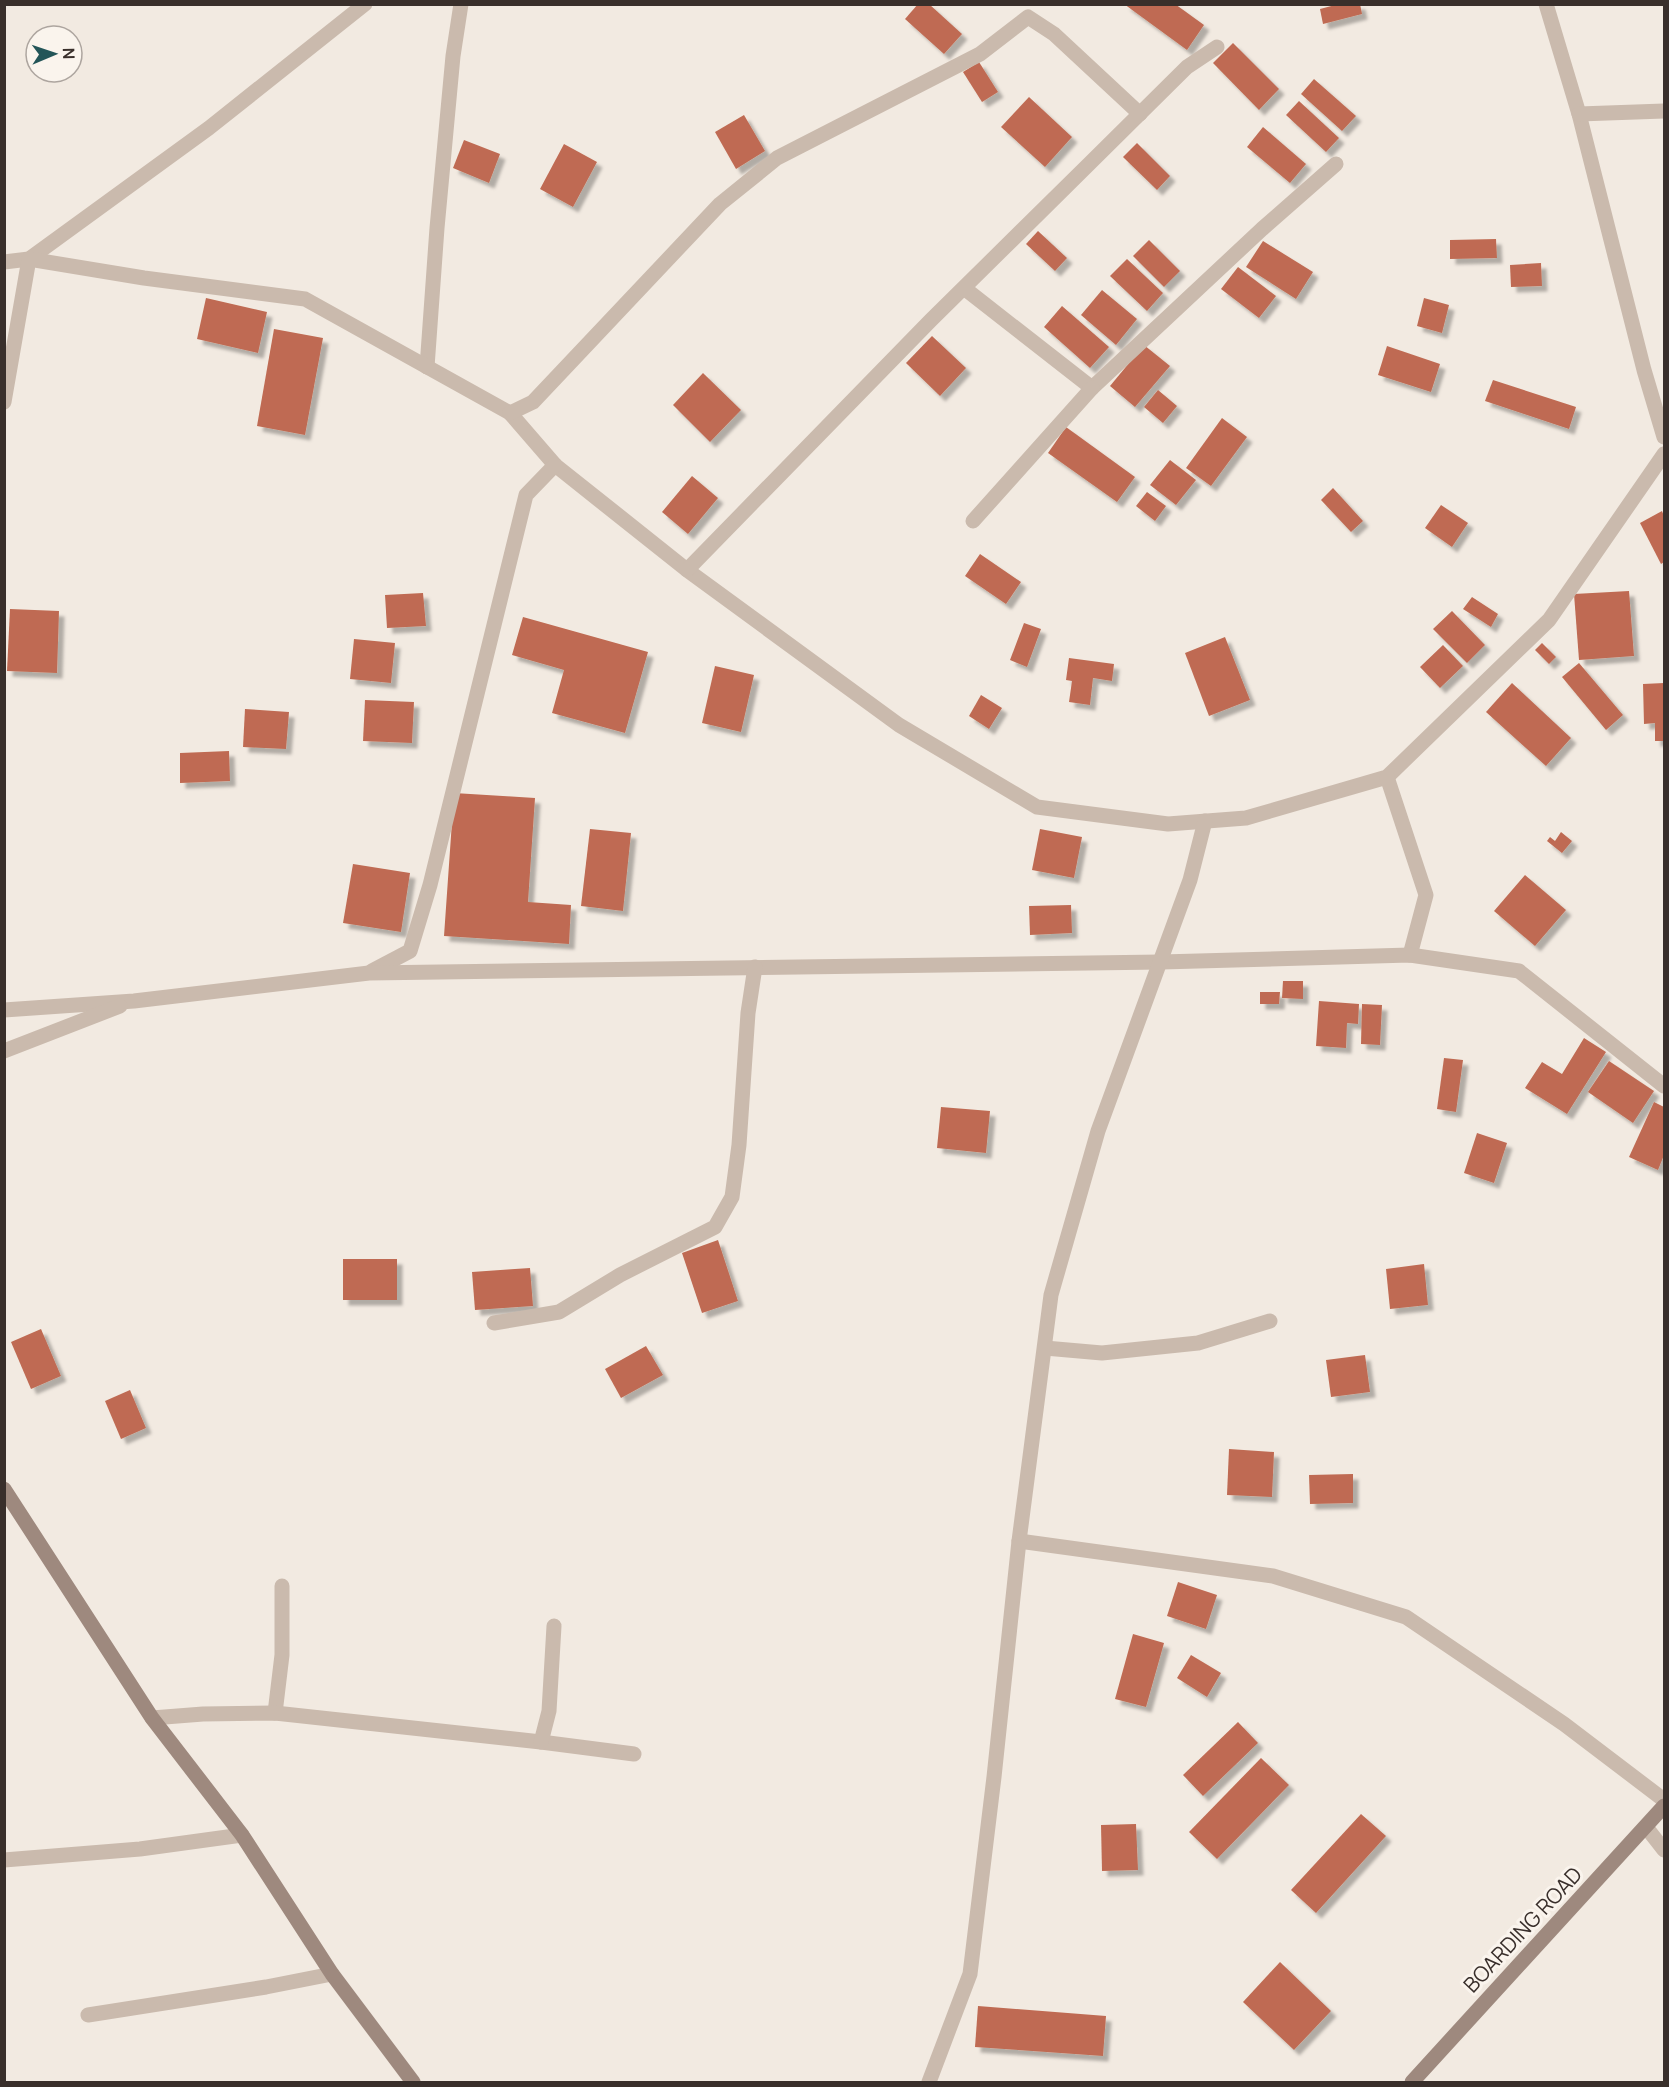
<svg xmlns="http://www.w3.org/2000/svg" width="1669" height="2087" viewBox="0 0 1669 2087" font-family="Manrope,sans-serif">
<defs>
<filter id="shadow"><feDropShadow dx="5.5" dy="5.5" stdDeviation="1.5" flood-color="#0004"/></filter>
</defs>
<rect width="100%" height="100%" fill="#f2eae1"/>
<g fill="#bf6b52" filter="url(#shadow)">
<path d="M918,4H929L962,34L944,54L905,19Z"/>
<path d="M1124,4H1175L1204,25L1187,50Z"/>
<path d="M1339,4H1360L1362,14L1323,24L1320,9Z"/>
<path d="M1233,43L1279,89L1259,110L1213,63Z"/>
<path d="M979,62L998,92L982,102L963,72Z"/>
<path d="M1314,79L1356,116L1342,131L1301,94Z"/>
<path d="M1029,97L1072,137L1045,167L1001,127Z"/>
<path d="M1299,101L1339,138L1326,152L1286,115Z"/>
<path d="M744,115L765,151L736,169L715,132Z"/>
<path d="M1263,127L1306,164L1290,183L1247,147Z"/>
<path d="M464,140L500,154L489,183L453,168Z"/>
<path d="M1137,143L1170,176L1157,190L1123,157Z"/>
<path d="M564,144L597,162L573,207L540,189Z"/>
<path d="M1038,231L1067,258L1055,271L1026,244Z"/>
<path d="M1496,239L1497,258L1450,259V240Z"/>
<path d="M1149,240L1180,271L1164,287L1133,256Z"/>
<path d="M1263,241L1313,272L1296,299L1246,267Z"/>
<path d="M1127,259L1163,293L1147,311L1110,276Z"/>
<path d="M1541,263L1542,286L1511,287L1510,265Z"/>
<path d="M1238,267L1276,296L1259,318L1221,289Z"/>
<path d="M1102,290L1137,319L1116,345L1081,315Z"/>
<path d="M206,298L267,312L258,353L197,339Z"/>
<path d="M1424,298L1449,305L1442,333L1417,326Z"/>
<path d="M1062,306L1109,347L1090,368L1044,327Z"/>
<path d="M274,329L323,338L305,435L257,426Z"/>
<path d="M932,336L966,368L940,396L906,363Z"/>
<path d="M1144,345L1170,366L1135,407L1110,386Z"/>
<path d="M1387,346L1440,364L1431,392L1378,375Z"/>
<path d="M703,373L741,410L710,442L673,405Z"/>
<path d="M1493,380L1576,407L1569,429L1485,401Z"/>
<path d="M1158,390L1177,406L1163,423L1144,407Z"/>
<path d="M1222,418L1247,437L1211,486L1186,468Z"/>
<path d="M1066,427L1135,477L1117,502L1048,453Z"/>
<path d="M1170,460L1196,480L1176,505L1150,485Z"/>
<path d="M692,476L718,498L688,534L662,512Z"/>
<path d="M1333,488L1363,521L1351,532L1321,500Z"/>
<path d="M1147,492L1166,506L1155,521L1136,506Z"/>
<path d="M1441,505L1468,523L1452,547L1425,528Z"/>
<path d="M1662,511L1664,516V562L1661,564L1640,523Z"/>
<path d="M980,554L1021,582L1006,604L965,576Z"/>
<path d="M1629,591L1634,656L1579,660L1574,594Z"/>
<path d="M423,593L426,626L387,628L385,595Z"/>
<path d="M1472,597L1498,614L1491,627L1463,609Z"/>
<path d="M10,609L59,611L57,673L7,671Z"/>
<path d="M1452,611L1485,645L1467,663L1433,629Z"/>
<path d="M523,617L648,652L625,733L552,713L564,670L512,655Z"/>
<path d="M1024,623L1041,629L1027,667L1010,660Z"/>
<path d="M1225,637L1250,700L1209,716L1185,653Z"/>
<path d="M354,639L395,643L391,683L350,679Z"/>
<path d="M1542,643L1556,657L1549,664L1535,650Z"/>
<path d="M1443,645L1463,666L1440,688L1420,667Z"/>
<path d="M1069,658L1114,664L1112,681L1093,678L1090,705L1069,702L1072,681L1066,680Z"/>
<path d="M1579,663L1623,715L1606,730L1562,677Z"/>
<path d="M715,666L754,675L741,732L702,723Z"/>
<path d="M1512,683L1571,738L1546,766L1486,712Z"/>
<path d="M1664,683V741H1655V723L1644,724L1643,684Z"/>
<path d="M981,695L1002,708L989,729L969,716Z"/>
<path d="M365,700L414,702L412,743L363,741Z"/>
<path d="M245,709L289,712L286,749L243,747Z"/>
<path d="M229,751L230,781L180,783V753Z"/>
<path d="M454,793L535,798L528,902L571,905L569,944L444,936Z"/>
<path d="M590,829L631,833L623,911L581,906Z"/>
<path d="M1040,829L1082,837L1074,878L1032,870Z"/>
<path d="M1561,832L1572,841L1562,853L1547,841L1550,837L1555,841Z"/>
<path d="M353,864L410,873L401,932L343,923Z"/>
<path d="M1525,875L1566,910L1535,946L1494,911Z"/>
<path d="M1071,905L1072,933L1030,935L1029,906Z"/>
<path d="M1283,981H1303V999L1282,998Z"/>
<path d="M1260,992H1280L1279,1004H1260Z"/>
<path d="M1319,1001L1359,1004L1358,1024L1347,1023L1346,1048L1316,1046Z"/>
<path d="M1362,1004L1382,1005L1380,1045L1361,1044Z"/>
<path d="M1584,1038L1606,1052L1567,1114L1525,1088L1542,1062L1562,1074Z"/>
<path d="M1444,1058L1463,1060L1456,1112L1437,1109Z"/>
<path d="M1609,1061L1654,1091L1633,1123L1588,1092Z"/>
<path d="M1654,1102L1664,1107V1155L1658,1170L1629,1157Z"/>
<path d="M941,1107L990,1111L986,1153L937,1148Z"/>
<path d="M1477,1133L1507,1143L1494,1183L1464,1173Z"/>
<path d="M718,1240L738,1301L702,1313L682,1253Z"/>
<rect x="343" y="1259" width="54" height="41"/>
<path d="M1424,1264L1428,1305L1390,1309L1386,1269Z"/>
<path d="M530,1268L533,1306L475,1310L472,1272Z"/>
<path d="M41,1329L61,1376L31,1389L11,1342Z"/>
<path d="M646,1346L663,1375L621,1398L605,1369Z"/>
<path d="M1365,1355L1370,1392L1331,1397L1326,1360Z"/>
<path d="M130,1390L146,1428L121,1439L105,1401Z"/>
<path d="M1229,1449L1274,1452L1272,1497L1227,1495Z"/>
<path d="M1353,1474V1503L1310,1504L1309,1475Z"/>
<path d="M1178,1582L1217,1595L1206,1629L1167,1616Z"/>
<path d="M1133,1634L1164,1643L1146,1707L1115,1699Z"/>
<path d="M1191,1655L1221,1673L1207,1697L1177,1678Z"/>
<path d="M1238,1722L1258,1743L1203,1796L1183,1775Z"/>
<path d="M1261,1758L1289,1785L1217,1859L1189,1832Z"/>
<path d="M1361,1814L1386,1836L1316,1913L1291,1890Z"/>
<path d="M1136,1824L1138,1870L1102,1871L1101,1825Z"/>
<path d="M1280,1962L1331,2011L1294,2050L1243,2002Z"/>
<path d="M978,2006L1106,2016L1103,2056L975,2047Z"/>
</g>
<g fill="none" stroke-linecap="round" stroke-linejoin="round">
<g stroke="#cabaad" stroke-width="15">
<path d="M1546,4L1579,114L1644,370L1664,437"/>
<path d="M1579,114L1664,111"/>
<path d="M4,262L29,259L209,128L365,4"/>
<path d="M964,288L1092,388L1262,229L1336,164"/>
<path d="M427,367L437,228L453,56L461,4"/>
<path d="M4,402L29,259L144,278L305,299L510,413L555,465L687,570L899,725L1037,807L1168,824L1246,818L1387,777L1549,620L1664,454"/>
<path d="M510,413L533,402L720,204L777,158L980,54L1028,17L1054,34L1140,114"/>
<path d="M973,521L1092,388"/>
<path d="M687,570L931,320L1086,167L1187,67L1217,47"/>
<path d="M1387,777L1426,895L1410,955"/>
<path d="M372,971L410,951L430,885L526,495L555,465"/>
<path d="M4,1010L134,1001L369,973L1161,962L1410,955L1519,971L1664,1086"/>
<path d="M4,1051L120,1006"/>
<path d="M494,1323L559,1312L620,1275L715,1227L732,1197L739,1145L748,1013L755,967"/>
<path d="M1045,1348L1102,1353L1198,1343L1270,1321"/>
<path d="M1019,1541L1273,1576L1406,1617L1564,1724L1664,1800"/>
<path d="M275,1713L282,1655V1586"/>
<path d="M152,1718L203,1714L275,1713L541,1742L634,1754"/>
<path d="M541,1742L549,1711L554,1626"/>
<path d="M1646,1827L1664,1850"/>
<path d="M4,1860L140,1849L242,1835"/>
<path d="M88,2015L266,1987L332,1974"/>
<path d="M929,2082L970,1974L994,1777L1019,1541L1051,1295L1098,1131L1190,880L1205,821"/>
</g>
<g stroke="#9e897e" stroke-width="15">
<path d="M4,1489L152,1718L242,1835L332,1974L413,2082"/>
<path d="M1412,2082L1664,1806"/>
</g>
</g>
<g text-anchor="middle" stroke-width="6" stroke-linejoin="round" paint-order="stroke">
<g font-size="21" fill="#392f2b" stroke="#faf4ed">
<text transform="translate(1523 1930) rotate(-47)" y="7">BOARDING ROAD</text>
</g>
</g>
<rect width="1669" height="2087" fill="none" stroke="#392f2b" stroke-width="12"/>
<g transform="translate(54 54) rotate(88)"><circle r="28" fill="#faf4ed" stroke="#ada59f" stroke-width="1.5"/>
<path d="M0-4.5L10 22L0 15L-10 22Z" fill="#235558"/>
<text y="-9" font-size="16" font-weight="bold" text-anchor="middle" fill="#392f2b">N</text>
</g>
</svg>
